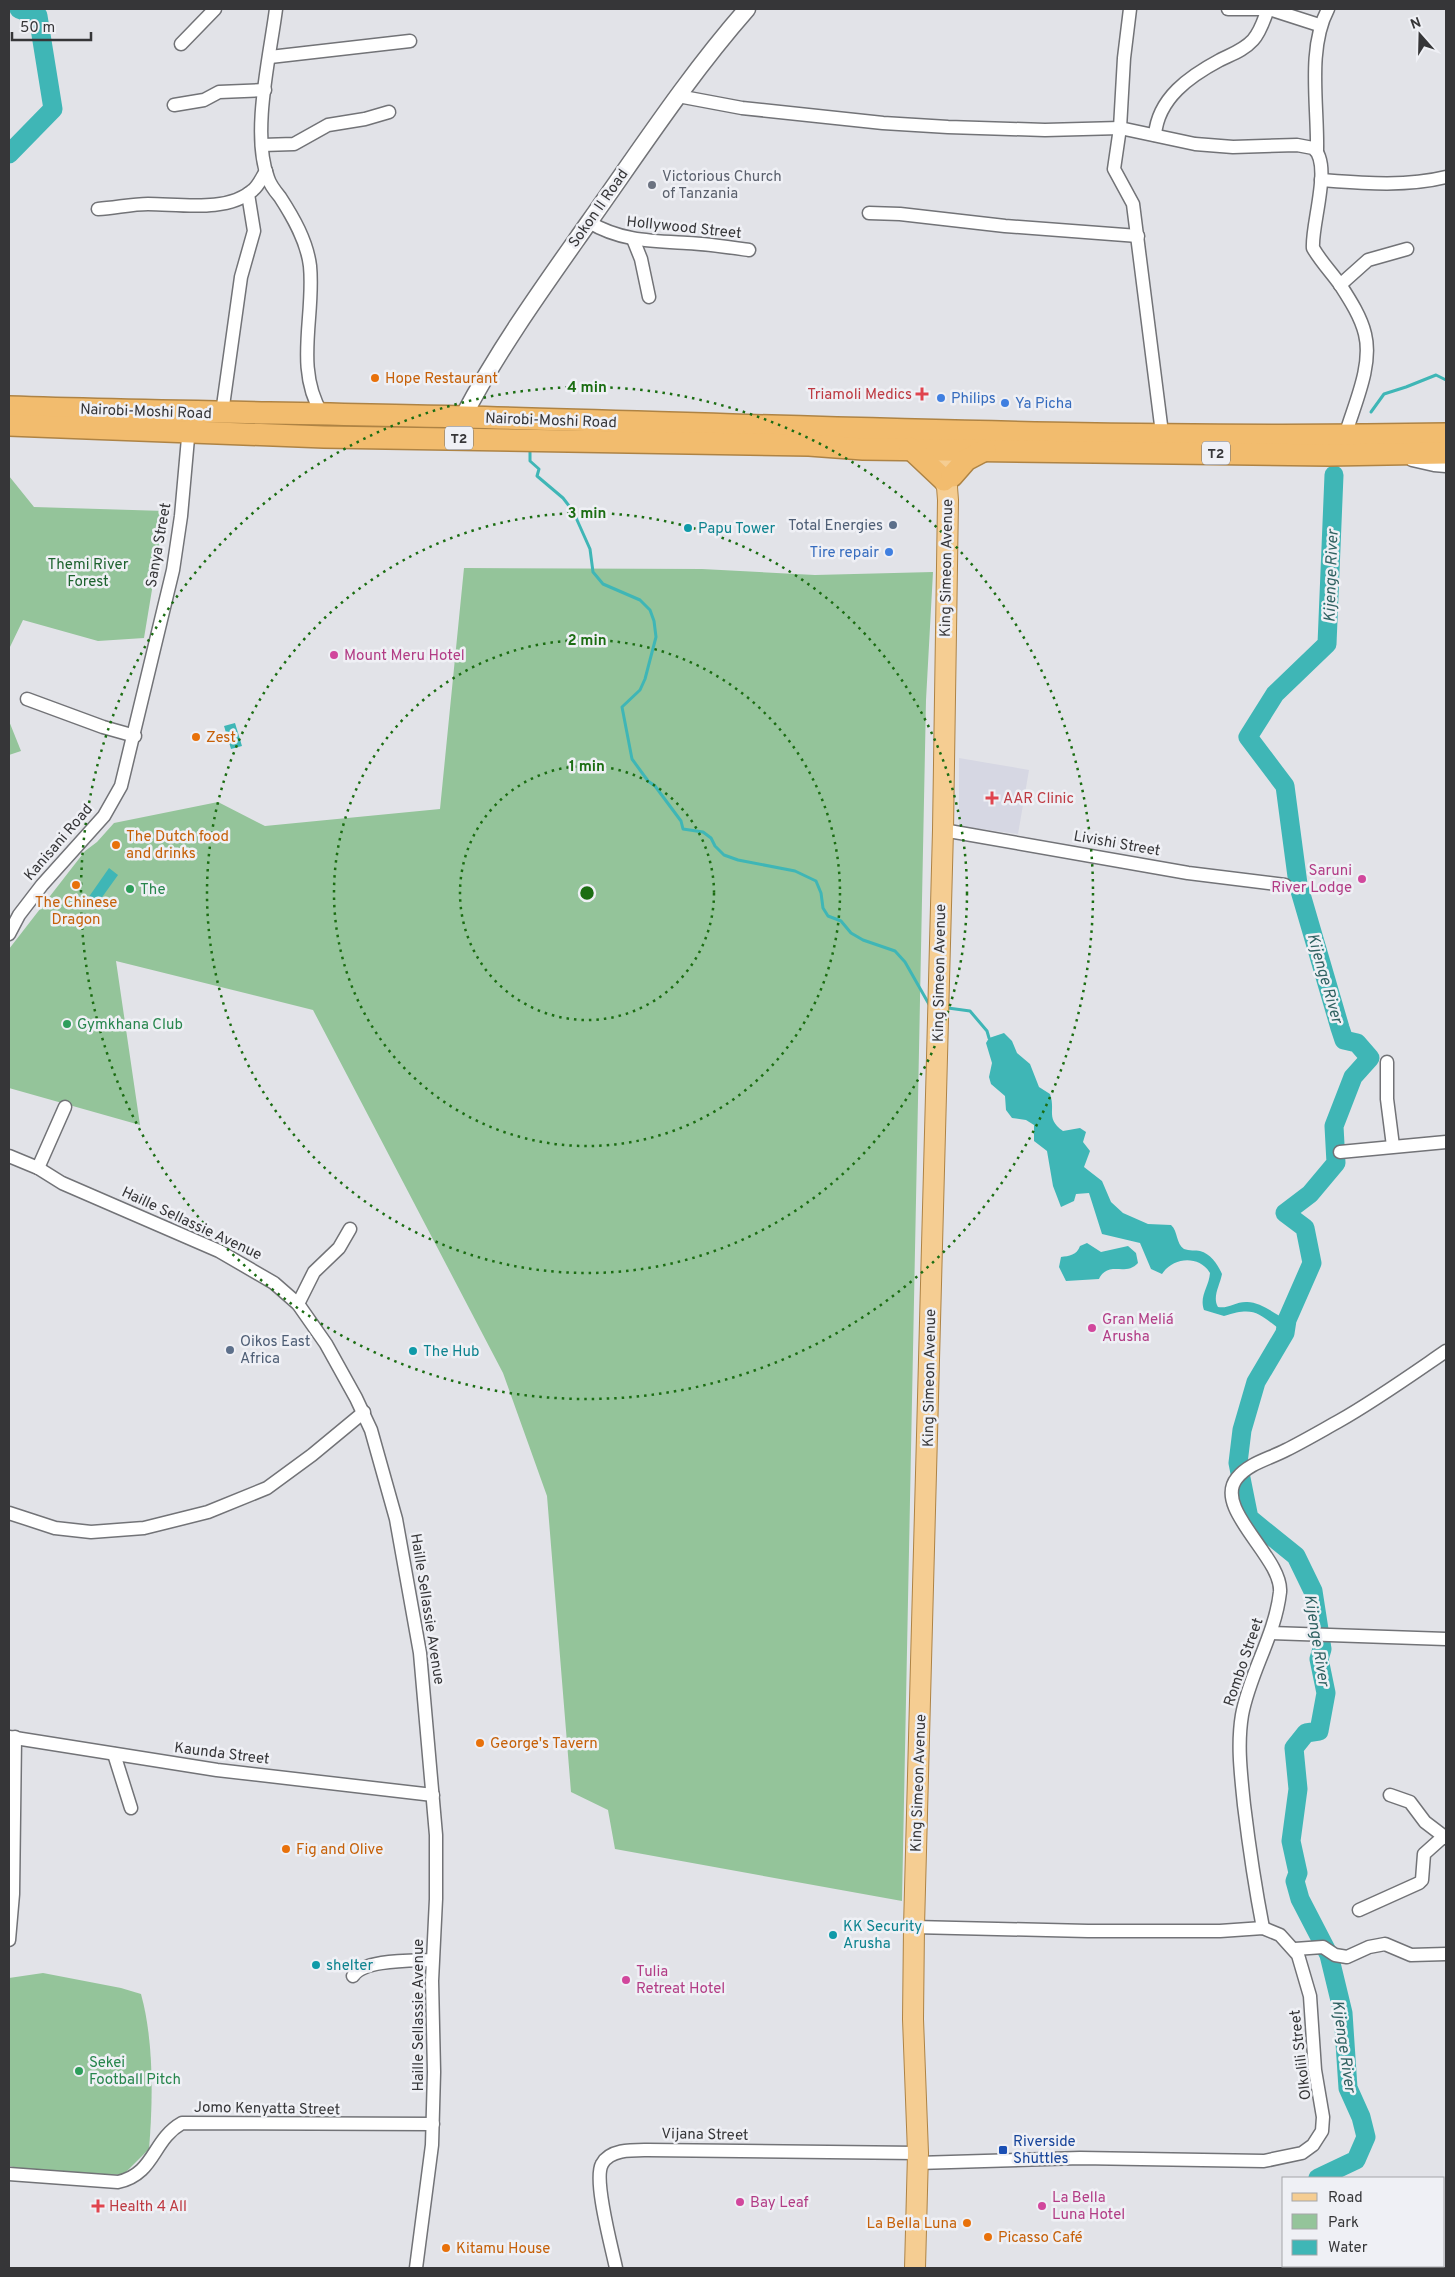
<svg xmlns="http://www.w3.org/2000/svg" width="1455" height="2277" viewBox="0 0 1455 2277" font-family="Overpass,sans-serif">
<rect width="100%" height="100%" fill="#e2e3e8"/>
<path fill="#d6d7e3" d="M959,758L1029,770L1018,834L959,826Z"/>
<g fill="#94c49a">
<path d="M9,476L34,507L165,511L144,638L98,641L23,620L9,649Z"/>
<path d="M464,568L702,569L815,575L933,572L926,700L902,1901L615,1849L608,1810L571,1792L547,1496L503,1373L313,1010L116,961L140,1125L9,1088V949L85,851L97,842L114,823L218,802L265,826L440,809Z"/>
<path d="M9,721L21,751L9,755Z"/>
<path d="M43,1973L121,1988L141,1994C154,2041 153,2101 149,2149L123,2175L30,2171L9,2166V1978Z"/>
</g>
<g fill="#3fb6b6">
<path d="M235,723L242,746L231,749L224,726Z"/>
<path d="M109,868L118,875L95,907L86,901Z"/>
<path d="M1004,1033L1012,1041L1017,1053L1030,1064L1039,1087L1050,1094C1056,1111 1045,1118 1063,1131L1080,1128L1086,1132L1083,1142L1090,1151L1084,1167L1102,1181L1111,1202L1123,1213L1148,1224L1171,1225C1178,1231 1176,1244 1184,1249C1189,1251 1196,1250 1200,1251C1211,1254 1218,1265 1222,1274C1220,1285 1212,1297 1218,1307C1228,1309 1235,1302 1246,1302C1259,1301 1275,1314 1287,1320L1285,1333C1259,1315 1257,1305 1224,1316L1204,1310C1199,1296 1209,1287 1210,1273C1199,1255 1173,1257 1162,1274L1151,1269L1140,1243L1102,1234L1089,1193L1076,1194L1074,1201L1061,1207L1053,1186L1047,1151L1034,1141V1125L1026,1120L1012,1118L1006,1110L1005,1096L991,1084L989,1077L992,1063L986,1043L989,1038Z"/>
<path d="M1087,1243L1101,1252L1128,1246L1136,1253L1138,1263C1126,1277 1108,1260 1099,1279L1066,1281L1059,1267L1061,1257C1069,1256 1077,1255 1080,1246Z"/>
</g>
<g fill="none" stroke-linecap="round" stroke-linejoin="round">
<g stroke="#3fb6b6" stroke-width="3">
<path d="M1371,412L1384,394L1406,387L1436,375L1446,380"/>
<path d="M530,451V461L539,469L537,476L563,498L573,511L590,549L593,572L603,584L640,600L650,610L654,621L656,637L645,679L640,690L622,707L632,759L648,781L655,786L681,821L683,829L703,832L711,838L715,846L724,855L738,860L795,871L816,881L821,893L823,908L828,916L841,921L851,933L863,940L895,951L905,962L930,1006"/>
<path d="M948,1008L970,1011L987,1031L989,1038"/>
</g>
<g stroke="#3fb6b6" stroke-width="19">
<path d="M9,154L53,109L38,16L19,9"/>
<path d="M1318,2178L1356,2160L1366,2137L1361,2117L1348,2088L1343,2013L1329,1955L1300,1899L1295,1881L1298,1873L1291,1841L1298,1789L1294,1748L1306,1733L1319,1731L1326,1693L1319,1659L1322,1649L1313,1591L1296,1556L1249,1518L1238,1463L1242,1430L1256,1382L1285,1333L1287,1320L1312,1263L1305,1228L1285,1213L1310,1194L1336,1163L1334,1126L1353,1077L1370,1058L1357,1043L1344,1040L1340,1028L1298,884L1285,786L1248,737L1275,694L1327,644L1334,475"/>
<path d="M1293,2266L1294,2268"/>
</g>
<g stroke="#727377" stroke-width="15">
<g id="minor">
<path d="M276,9C270,56 251,134 268,178C270,185 275,191 280,197C293,217 307,241 310,266C315,316 294,368 322,414"/>
<path d="M1130,9L1124,58L1120,128L1114,169L1133,204L1162,433"/>
<path d="M1228,9H1263"/>
<path d="M1269,9L1319,25"/>
<path d="M181,44L215,9"/>
<path d="M270,57L410,41"/>
<path d="M678,96L742,108L883,123L948,127L1045,130L1120,128L1195,144L1233,147L1297,145L1313,148C1333,163 1311,225 1313,248C1321,262 1332,273 1341,286C1350,300 1361,317 1365,334C1373,366 1354,405 1345,436"/>
<path d="M174,105L204,100L219,92L265,90"/>
<path d="M1155,135C1158,98 1190,76 1220,60C1232,54 1244,50 1253,40C1261,31 1264,19 1268,9"/>
<path d="M262,145L294,144L328,125L365,119L389,112"/>
<path d="M1317,150C1318,105 1307,49 1328,9"/>
<path d="M1321,180C1362,183 1406,187 1446,177"/>
<path d="M98,209C115,208 132,204 148,204C179,204 228,213 253,190C259,185 262,177 266,171"/>
<path d="M869,213L900,214L1005,226L1138,236"/>
<path d="M589,222C620,241 652,241 687,243C708,244 728,247 749,250"/>
<path d="M633,239L641,259L649,297"/>
<path d="M1340,285L1368,260L1407,249"/>
<path d="M222,413L241,277L254,231L248,194"/>
<path d="M1412,460L1434,465L1446,466"/>
<path d="M27,699L103,727L135,736"/>
<path d="M943,830L1188,873L1285,885"/>
<path d="M9,934L19,915L42,885L104,816L121,786L173,570L181,516L189,427"/>
<path d="M1387,1062V1099L1393,1146"/>
<path d="M1340,1152L1446,1142"/>
<path d="M9,1156L38,1168L62,1183L219,1251L274,1283L298,1304L326,1344L356,1398L371,1430L396,1519L420,1653L436,1835V1899L432,1981L434,2072L432,2145L416,2268"/>
<path d="M38,1168L65,1107"/>
<path d="M298,1304L314,1272L339,1248L350,1229"/>
<path d="M9,1513L55,1528L91,1532L144,1528L208,1512L267,1488L312,1455L364,1412"/>
<path d="M1271,1633L1446,1639"/>
<path d="M9,1737L217,1770L433,1795"/>
<path d="M114,1754L131,1808"/>
<path d="M1390,1795L1410,1802L1425,1822L1446,1838"/>
<path d="M1359,1910L1419,1883L1422,1880L1424,1854L1443,1837"/>
<path d="M914,1927L1088,1931H1220L1263,1928L1280,1935L1298,1955L1310,1996L1315,2070L1323,2117L1322,2131L1313,2145L1302,2153L1264,2161L1080,2158L917,2163"/>
<path d="M1263,1928C1255,1887 1249,1846 1244,1805C1241,1775 1237,1745 1242,1715C1250,1672 1275,1636 1280,1592C1283,1558 1212,1508 1237,1478C1249,1463 1269,1459 1286,1450C1304,1441 1321,1431 1339,1421C1376,1400 1411,1375 1446,1351"/>
<path d="M9,1940L13,1894L15,1737"/>
<path d="M1295,1949L1323,1947L1335,1955L1347,1957L1369,1947L1385,1944L1411,1955L1446,1954"/>
<path d="M353,1976C364,1959 412,1961 432,1960"/>
<path d="M9,2174L118,2182C155,2174 152,2140 182,2123L433,2124"/>
<path d="M616,2268C612,2248 593,2180 602,2164C610,2149 633,2150 648,2150L918,2153"/>
</g>
</g>
<g stroke="#727377" stroke-width="19">
<path id="tertiary" d="M463,417C499,348 544,286 589,222C640,150 689,75 747,9"/>
</g>
<g stroke="#ae8344" stroke-width="22">
<path id="primary" d="M915,2268L918,2153L913,2019L914,1927L943,830L948,500L947,487L944,480V434"/>
</g>
<g stroke="#ae8344" stroke-width="24">
<g id="trunk">
<path d="M9,407C160,412 312,413 464,417C791,426 1119,440 1446,434"/>
<path d="M9,425L324,437L809,445L863,449L1329,455L1446,453"/>
<path d="M910,448L944,480"/>
<path d="M952,476L966,460L985,450"/>
</g>
</g>
<use href="#minor" stroke="#fff" stroke-width="12"/>
<use href="#tertiary" stroke="#fff" stroke-width="16"/>
<use href="#primary" stroke="#f5cd92" stroke-width="20"/>
<use href="#trunk" stroke="#f2bc6e" stroke-width="21"/>
</g>
<g fill="none" stroke="#1b6d12" stroke-width="2.5" stroke-dasharray="2.5 5">
<circle cx="587" cy="893" r="127"/>
<circle cx="587" cy="893" r="253"/>
<circle cx="587" cy="893" r="380"/>
<circle cx="587" cy="893" r="506"/>
</g>
<circle fill="#6b7280" stroke="#eff0f5" stroke-width="2" cx="652" cy="185" r="5"/>
<g fill="#e8710a" stroke="#eff0f5" stroke-width="2">
<circle cx="375" cy="378" r="5"/>
<circle cx="196" cy="737" r="5"/>
<circle cx="116" cy="845" r="5"/>
<circle cx="76" cy="885" r="5"/>
<circle cx="480" cy="1743" r="5"/>
<circle cx="286" cy="1849" r="5"/>
<circle cx="967" cy="2223" r="5"/>
<circle cx="988" cy="2237" r="5"/>
<circle cx="446" cy="2248" r="5"/>
</g>
<g fill="#e0444e" stroke="#eff0f5" stroke-width="2">
<path d="M919.5 386.5h5v5h5v5h-5v5h-5v-5h-5v-5h5z"/>
<path d="M989.5 790.5h5v5h5v5h-5v5h-5v-5h-5v-5h5z"/>
<path d="M95.5 2198.5h5v5h5v5h-5v5h-5v-5h-5v-5h5z"/>
</g>
<g fill="#3f7fe0" stroke="#eff0f5" stroke-width="2">
<circle cx="941" cy="398" r="5"/>
<circle cx="1005" cy="403" r="5"/>
<circle cx="889" cy="552" r="5"/>
</g>
<g fill="#5c6f8a" stroke="#eff0f5" stroke-width="2">
<circle cx="893" cy="525" r="5"/>
<circle cx="230" cy="1350" r="5"/>
</g>
<g fill="#0f9aa8" stroke="#eff0f5" stroke-width="2">
<circle cx="688" cy="528" r="5"/>
<circle cx="413" cy="1351" r="5"/>
<circle cx="833" cy="1935" r="5"/>
<circle cx="316" cy="1965" r="5"/>
</g>
<g fill="#d1479c" stroke="#eff0f5" stroke-width="2">
<circle cx="334" cy="655" r="5"/>
<circle cx="1362" cy="879" r="5"/>
<circle cx="1092" cy="1328" r="5"/>
<circle cx="626" cy="1980" r="5"/>
<circle cx="740" cy="2202" r="5"/>
<circle cx="1042" cy="2206" r="5"/>
</g>
<g fill="#2e9e5b" stroke="#eff0f5" stroke-width="2">
<circle cx="130" cy="889" r="5"/>
<circle cx="67" cy="1024" r="5"/>
<circle cx="79" cy="2071" r="5"/>
</g>
<rect fill="#1a4fb4" stroke="#eff0f5" stroke-width="2" x="998" y="2145" width="10" height="10" rx="2.5"/>
<g text-anchor="middle" stroke-width="5" stroke-linejoin="round" paint-order="stroke">
<g fill="#eff0f5" stroke="#6e6e71" stroke-width="1">
<rect x="445" y="426.5" width="28" height="23" rx="4"/>
<rect x="1202" y="441.5" width="28" height="23" rx="4"/>
</g>
<g font-size="14" font-weight="bold" fill="#363638">
<text x="459" y="443">T2</text>
<text x="1216" y="458">T2</text>
</g>
<g font-size="15" fill="#5b616d" stroke="#eff0f5" text-anchor="start">
<text x="662" y="181">Victorious Church<tspan x="662" dy="17">of Tanzania</tspan></text>
</g>
<g font-size="15" fill="#363638" stroke="#eff0f5">
<text transform="translate(598 208) rotate(-55)" y="5">Sokon II Road</text>
<text transform="translate(684 227) rotate(6)" y="5">Hollywood Street</text>
<text transform="translate(146 411) rotate(2)" y="5">Nairobi-Moshi Road</text>
<text transform="translate(551 420) rotate(2)" y="5">Nairobi-Moshi Road</text>
<text transform="translate(158 545) rotate(-80)" y="5">Sanya Street</text>
<text transform="translate(946 568) rotate(-89)" y="5">King Simeon Avenue</text>
<text transform="translate(58 842) rotate(-49)" y="5">Kanisani Road</text>
<text transform="translate(1117 843) rotate(10)" y="5">Livishi Street</text>
<text transform="translate(939 973) rotate(-89)" y="5">King Simeon Avenue</text>
<text transform="translate(192 1223) rotate(25)" y="5">Haille Sellassie Avenue</text>
<text transform="translate(929 1378) rotate(-89)" y="5">King Simeon Avenue</text>
<text transform="translate(428 1609) rotate(81)" y="5">Haille Sellassie Avenue</text>
<text transform="translate(1243 1662) rotate(-71)" y="5">Rombo Street</text>
<text transform="translate(222 1753) rotate(7)" y="5">Kaunda Street</text>
<text transform="translate(918 1783) rotate(-88)" y="5">King Simeon Avenue</text>
<text transform="translate(418 2015) rotate(-90)" y="5">Haille Sellassie Avenue</text>
<text transform="translate(1300 2055) rotate(-97)" y="5">Olkolili Street</text>
<text transform="translate(267 2108) rotate(1)" y="5">Jomo Kenyatta Street</text>
<text transform="translate(705 2134) rotate(1)" y="5">Vijana Street</text>
</g>
<g font-size="15" fill="#c56008" stroke="#eff0f5" text-anchor="start">
<text x="385" y="383">Hope Restaurant</text>
<text x="206" y="742">Zest</text>
<text x="126" y="841">The Dutch food<tspan x="126" dy="17">and drinks</tspan></text>
<text x="76" y="907" text-anchor="middle">The Chinese<tspan x="76" dy="17">Dragon</tspan></text>
<text x="490" y="1748">George's Tavern</text>
<text x="296" y="1854">Fig and Olive</text>
<text x="957" y="2228" text-anchor="end">La Bella Luna</text>
<text x="998" y="2242">Picasso Café</text>
<text x="456" y="2253">Kitamu House</text>
</g>
<g font-size="15" fill="#be3a42" stroke="#eff0f5" text-anchor="start">
<text x="912" y="399" text-anchor="end">Triamoli Medics</text>
<text x="1003" y="803">AAR Clinic</text>
<text x="109" y="2211">Health 4 All</text>
</g>
<g font-size="15" fill="#366cbe" stroke="#eff0f5" text-anchor="start">
<text x="951" y="403">Philips</text>
<text x="1015" y="408">Ya Picha</text>
<text x="879" y="557" text-anchor="end">Tire repair</text>
</g>
<g font-size="15" fill="#4e5e75" stroke="#eff0f5" text-anchor="end">
<text x="883" y="530">Total Energies</text>
<text x="240" y="1346" text-anchor="start">Oikos East<tspan x="240" dy="17">Africa</tspan></text>
</g>
<g font-size="15" fill="#0d838f" stroke="#eff0f5" text-anchor="start">
<text x="698" y="533">Papu Tower</text>
<text x="423" y="1356">The Hub</text>
<text x="843" y="1931">KK Security<tspan x="843" dy="17">Arusha</tspan></text>
<text x="326" y="1970">shelter</text>
</g>
<g font-size="15" fill="#1e632f" stroke="#eff0f5">
<text x="88" y="569">Themi River<tspan x="88" dy="17">Forest</tspan></text>
</g>
<g font-size="15" fill="#b23c85" stroke="#eff0f5" text-anchor="start">
<text x="344" y="660">Mount Meru Hotel</text>
<text x="1352" y="875" text-anchor="end">Saruni<tspan x="1352" dy="17">River Lodge</tspan></text>
<text x="1102" y="1324">Gran Meliá<tspan x="1102" dy="17">Arusha</tspan></text>
<text x="636" y="1976">Tulia<tspan x="636" dy="17">Retreat Hotel</tspan></text>
<text x="1052" y="2202">La Bella<tspan x="1052" dy="17">Luna Hotel</tspan></text>
<text x="750" y="2207">Bay Leaf</text>
</g>
<g font-size="15" fill="#27864d" stroke="#eff0f5" text-anchor="start">
<text x="140" y="894">The</text>
<text x="77" y="1029">Gymkhana Club</text>
<text x="89" y="2067">Sekei<tspan x="89" dy="17">Football Pitch</tspan></text>
</g>
<g font-size="15" fill="#164399" stroke="#eff0f5" text-anchor="start">
<text x="1013" y="2146">Riverside<tspan x="1013" dy="17">Shuttles</tspan></text>
</g>
<g font-size="16" font-style="italic" fill="#2f6161" stroke="#eff0f5">
<text transform="translate(1330 576) rotate(-88)" y="6">Kijenge River</text>
<text transform="translate(1326 978) rotate(74)" y="6">Kijenge River</text>
<text transform="translate(1318 1640) rotate(81)" y="6">Kijenge River</text>
<text transform="translate(1345 2046) rotate(82)" y="6">Kijenge River</text>
</g>
</g>
<circle cx="587" cy="893" r="8" fill="#1b6d12" stroke="#eff0f5" stroke-width="2.5"/>
<g font-size="15" text-anchor="middle" font-weight="bold" fill="#1b6d12" stroke="#eff0f5" stroke-width="5" stroke-linejoin="round" paint-order="stroke">
<text x="587" y="392">4 min</text>
<text x="587" y="518">3 min</text>
<text x="587" y="645">2 min</text>
<text x="587" y="771">1 min</text>
</g>
<rect width="1455" height="2277" fill="none" stroke="#363638" stroke-width="20"/>
<rect x="1282" y="2177" width="162" height="90" fill="#eff0f5" stroke="#a5a6a9"/>
<rect x="1292" y="2193" width="25" height="8" fill="#f5cd92" stroke="#a5a6a9"/>
<text x="1328" y="2202" font-size="15" fill="#363638">Road</text>
<rect x="1292" y="2214" width="25" height="15" fill="#94c49a" stroke="#a5a6a9"/>
<text x="1328" y="2227" font-size="15" fill="#363638">Park</text>
<rect x="1292" y="2240" width="25" height="15" fill="#3fb6b6" stroke="#a5a6a9"/>
<text x="1328" y="2252" font-size="15" fill="#363638">Water</text>
<g transform="translate(1420 35) rotate(340)" stroke="#eff0f5" stroke-width="4" paint-order="stroke">
<path d="M0-4L9 19L0 12L-9 19Z" fill="#363638"/>
<text y="-8" font-size="14" font-weight="bold" text-anchor="middle" fill="#363638">N</text>
</g>
<path d="M12 32v8h79v-8" fill="none" stroke="#363638" stroke-width="2.5"/>
<text x="20" y="32" font-size="15" fill="#363638" stroke="#eff0f5" stroke-width="4" paint-order="stroke">50 m</text>
</svg>
